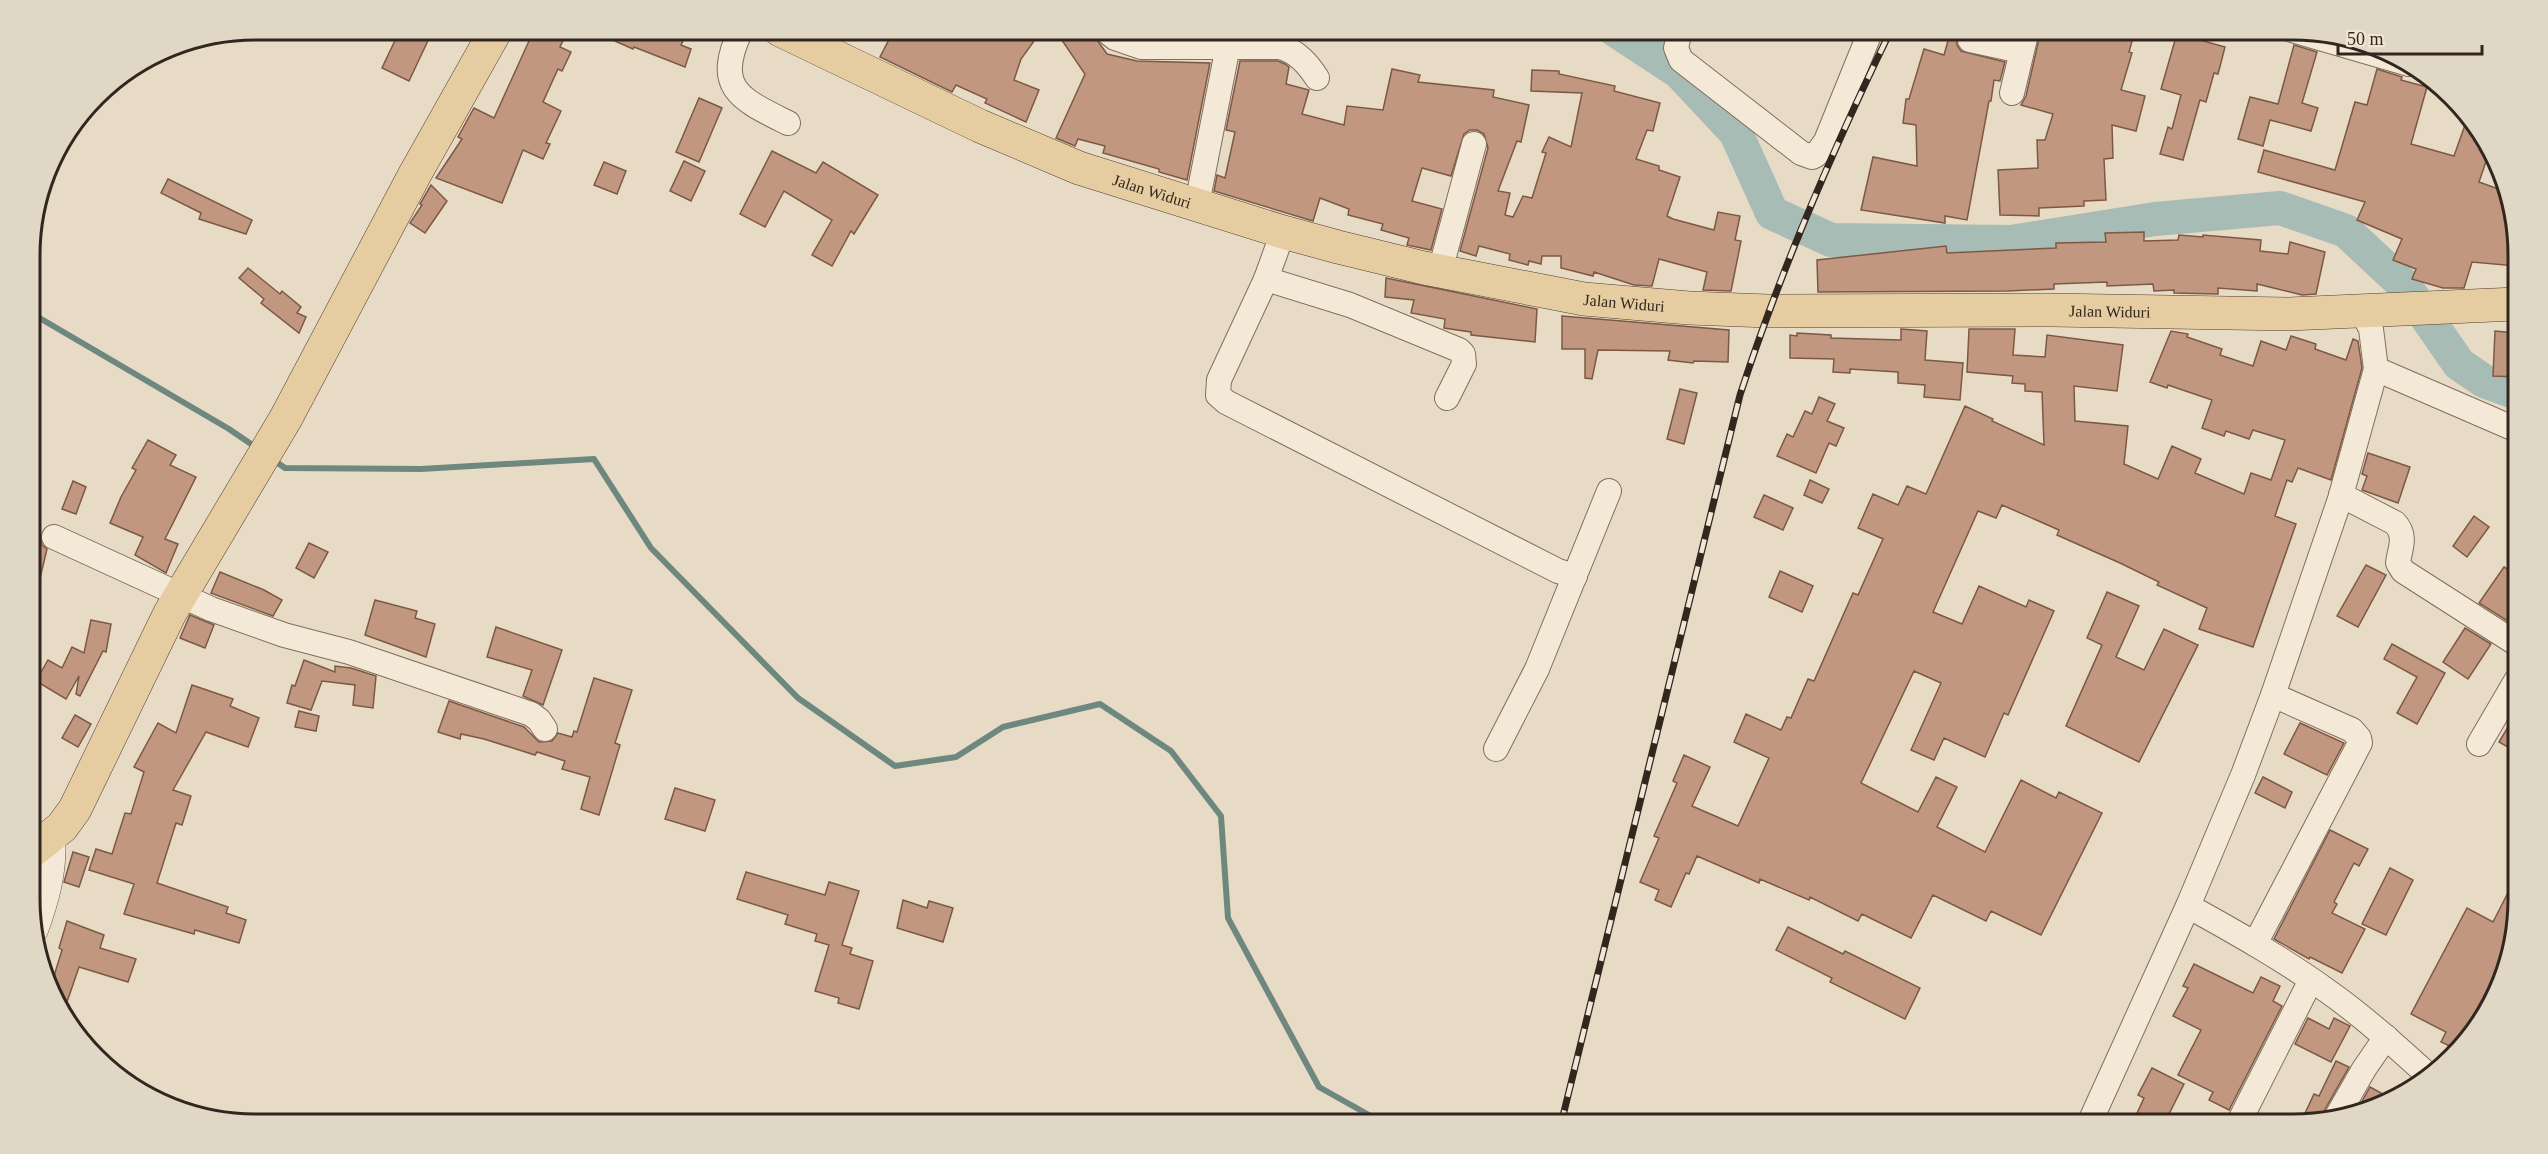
<svg xmlns="http://www.w3.org/2000/svg" width="2548" height="1154" viewBox="0 0 2548 1154" font-family="'Times New Roman',serif">
<rect width="100%" height="100%" fill="#e8dbc5"/>
<g fill="none" stroke-linecap="round" stroke-linejoin="round">
<g stroke="#6e8880" stroke-width="6">
<path d="M31,313L229,429L257,448"/>
<path d="M272,459L285,468L421,469L594,459L651,548L798,698L895,766L956,757L1003,727L1100,704L1171,751L1221,816L1228,918L1319,1087L1385,1124"/>
</g>
<path stroke="#a6bcb4" stroke-width="34" d="M1615,30L1679,72L1736,133L1772,213L1831,240L2011,242L2155,219L2280,208L2346,231L2405,286L2459,364L2484,381L2517,393"/>
</g>
<g fill="#c1977f" stroke="#7c5946" stroke-width="1.5">
<path d="M400,30H433L409,81L382,68Z"/>
<path d="M534,30H568L560,47L571,52L562,71L558,69L543,102L561,111L546,143L550,144L543,159L523,150L502,203L436,178L462,139L458,137L474,108L494,118Z"/>
<path d="M590,30H661L683,41L681,45L691,49L685,67L634,47L633,49Z"/>
<path d="M894,30H1042L1021,59L1014,80L1039,90L1026,122L985,103L987,99L956,85L952,92L880,57Z"/>
<path d="M1055,30H1090L1107,54L1137,61L1210,63L1187,180L1159,172V169L1103,153L1105,146L1078,139L1075,146L1056,138L1085,74Z"/>
<path d="M1951,30H1960L1956,38L1957,45L1961,51L2005,62L2000,81L1994,80L1991,101H1989L1967,220L1945,216V223L1861,210L1873,157L1917,166L1916,125L1903,123L1906,99H1909L1924,49L1944,55Z"/>
<path d="M2041,30H2135L2129,52L2132,53L2121,90L2145,96L2136,131L2112,125L2113,158L2104,159L2106,200L2084,201V206L2039,208V216L2000,215L1998,170L2038,168L2037,140H2045L2053,114L2021,105L2026,96Z"/>
<path d="M2178,30H2203L2200,40L2225,47L2218,74L2214,73L2206,102L2200,100L2183,160L2160,154L2168,127L2172,129L2181,95L2161,89Z"/>
<path d="M2294,45L2317,52L2302,103L2318,108L2311,131L2270,120L2263,146L2238,139L2250,97L2278,104Z"/>
<path d="M1240,61H1278L1285,64L1289,67L1286,84L1309,90L1302,114L1344,125L1347,106L1383,110L1392,69L1420,75L1418,82L1494,90L1493,97L1529,105L1521,142L1517,141L1498,191L1510,193L1505,215L1513,217L1523,196L1532,198L1546,153L1542,152L1549,137L1571,147L1582,93L1531,91L1532,70L1559,71V74L1615,86L1614,91L1660,103L1653,131L1647,130L1636,159L1659,166V170L1680,177L1667,216L1673,219L1714,230L1718,212L1740,216L1735,240L1741,241L1731,291L1703,290L1707,272L1659,259L1652,286L1634,285L1594,272L1593,276L1561,268V256H1542L1541,264L1529,261L1528,265L1509,260L1510,254L1479,246L1476,256L1460,251L1488,148L1484,134L1477,130H1470L1464,134L1451,176L1422,168L1412,201L1442,209L1431,250L1407,245L1409,238L1381,230L1383,224L1348,215L1349,209L1320,198L1313,221L1214,191L1217,175L1225,178L1235,132L1226,130Z"/>
<path d="M2377,69L2402,77L2401,80L2427,87L2411,144L2454,156L2465,125L2478,130L2490,150L2479,182L2507,192L2516,226V266L2472,262L2464,288H2443L2412,279L2416,269L2393,260L2402,239L2357,220L2365,202L2258,172L2264,150L2335,170L2355,102L2367,105Z"/>
<path d="M699,98L722,108L699,162L676,152Z"/>
<path d="M772,151L816,173L823,162L878,195L854,234L851,231L832,266L812,255L832,220L784,191L765,227L740,214Z"/>
<path d="M684,161L705,171L691,201L670,191Z"/>
<path d="M604,162L626,171L617,194L594,185Z"/>
<path d="M168,179L252,220L246,234L199,219L201,213L161,193Z"/>
<path d="M431,185L447,201L425,233L410,223L422,205L420,204Z"/>
<path d="M2144,232V241L2178,240L2179,235L2203,237V235L2261,240L2260,251L2288,254L2290,242L2325,252L2316,294L2302,295L2257,284V291L2218,288V294L2174,293V290L2154,291L2153,284L2107,286V282L2054,284V289L2008,291L1818,292L1817,260L1946,246L1947,253L2056,248V243L2106,242L2105,233Z"/>
<path d="M248,268L280,294L282,291L301,307L297,313L306,317L299,333L261,303L264,299L239,278Z"/>
<path d="M1386,278L1537,309L1535,342L1471,335V332L1444,328L1445,319L1411,313L1414,300L1385,297Z"/>
<path d="M1562,316L1729,330L1728,362L1694,361L1693,363L1668,360L1670,351L1598,350L1592,379L1585,378V349H1562Z"/>
<path d="M1901,329L1927,331L1925,360L1963,363L1960,400L1924,397L1925,385L1898,383V372L1850,369V373L1833,372L1834,359L1790,358V335L1797,336V333L1831,335V338L1901,340Z"/>
<path d="M1969,329H2015L2013,355L2045,357L2047,335L2123,345L2117,391L2074,386L2075,421L2128,426L2124,464L2158,479L2172,446L2201,459L2195,473L2244,494L2251,473L2271,480L2285,440L2253,430L2249,439L2226,431L2224,436L2202,428L2212,400L2168,385L2167,388L2150,382L2171,331L2188,334L2187,337L2222,349L2220,355L2253,366L2261,341L2286,350L2291,336L2316,344L2315,349L2346,360L2353,339L2358,341L2362,368L2331,480L2298,468L2292,482L2287,480L2275,516L2296,524L2253,647L2199,629L2207,608L2157,585L2159,582L2120,563L2057,535L2059,530L2002,505L1996,518L1978,511L1933,612L1962,624L1979,586L2026,607L2029,600L2054,611L2008,715L2004,713L1985,757L1944,738L1934,760L1911,750L1941,683L1914,671L1861,783L1918,812L1936,777L1957,787L1937,827L1985,852L2021,780L2056,798L2059,792L2102,813L2041,935L1991,911L1986,921L1933,895L1911,938L1862,914L1858,921L1810,897L1809,900L1760,879L1759,883L1697,856L1689,874L1686,873L1671,907L1655,900L1659,890L1640,882L1659,838L1654,836L1677,783L1673,781L1684,755L1710,767L1692,806L1738,826L1769,758L1734,742L1746,714L1781,730L1787,717L1791,718L1808,679L1814,681L1853,593L1858,595L1883,539L1858,528L1873,494L1898,505L1907,486L1926,494L1965,406L1993,419L1992,421L2044,445L2042,392L2025,391V384L2012,383L2013,376L1967,372Z"/>
<path d="M2495,331L2516,333L2517,377L2493,376Z"/>
<path d="M1680,389L1697,393L1684,444L1667,439Z"/>
<path d="M1819,397L1835,404L1827,421L1844,428L1836,446L1829,443L1816,473L1777,456L1787,434L1793,437L1805,411L1812,414Z"/>
<path d="M148,440L176,455L170,465L196,477L165,539L178,544L166,573L135,555L143,537L110,523L121,497L136,470L132,468Z"/>
<path d="M2368,453L2410,467L2398,503L2362,490L2367,476L2362,474Z"/>
<path d="M1810,480L1829,489L1822,503L1804,495Z"/>
<path d="M73,481L86,487L76,514L62,509Z"/>
<path d="M1764,495L1793,508L1783,530L1754,517Z"/>
<path d="M2474,516L2489,527L2467,557L2453,546Z"/>
<path d="M31,532L40,534L42,545L47,549L37,591L31,590Z"/>
<path d="M309,543L328,552L314,578L296,568Z"/>
<path d="M2366,565L2386,575L2358,627L2337,616Z"/>
<path d="M2504,567L2517,575V627L2479,603Z"/>
<path d="M1780,571L1813,586L1802,612L1769,597Z"/>
<path d="M220,572L264,590L282,600L273,616L211,593Z"/>
<path d="M2107,592L2139,606L2116,657L2144,670L2164,629L2198,645L2139,762L2066,726L2102,645L2087,638Z"/>
<path d="M375,600L417,611L415,618L435,624L426,657L365,635Z"/>
<path d="M190,615L214,625L205,648L180,638Z"/>
<path d="M91,620L111,624L106,652L103,651L80,696L76,694L79,676L66,699L36,681L48,660L62,668L72,647L84,653Z"/>
<path d="M496,627L562,650L543,705L523,696L532,670L487,657Z"/>
<path d="M2465,628L2491,644L2468,679L2443,662Z"/>
<path d="M2392,644L2445,673L2417,724L2397,713L2417,677L2384,659Z"/>
<path d="M304,660L335,672V666L351,668L376,676L373,708L353,705L355,685L322,681L311,710L287,703L292,685L295,686Z"/>
<path d="M594,678L632,690L615,743L620,745L599,815L581,809L590,777L562,769L565,761L537,752L535,755L484,739L461,734L460,739L438,732L449,701L524,727L539,742L552,741L558,733L572,737L574,731L577,732Z"/>
<path d="M192,685L233,699L230,706L259,718L248,747L206,732L173,790L191,796L182,825L176,823L157,883L228,907L226,913L246,920L239,943L195,930L194,934L124,914L134,884L89,870L96,849L112,854L125,813L131,814L144,772L134,767L158,723L176,733Z"/>
<path d="M299,711L319,716L316,731L295,727Z"/>
<path d="M2517,712L2518,742V753L2499,742Z"/>
<path d="M75,715L91,724L78,747L62,738Z"/>
<path d="M2300,723L2344,743L2327,775L2284,754Z"/>
<path d="M2263,777L2292,792L2285,808L2255,793Z"/>
<path d="M675,788L715,800L705,831L665,819Z"/>
<path d="M2330,830L2368,849L2359,866L2354,863L2334,902L2337,904L2332,913L2365,929L2342,973L2310,957L2309,959L2274,939Z"/>
<path d="M73,852L89,857L79,887L64,882Z"/>
<path d="M2390,868L2413,880L2386,935L2362,924Z"/>
<path d="M746,872L825,895L829,882L859,891L842,945L852,948L850,954L873,961L859,1009L838,1003L839,998L815,991L829,945L815,941L817,934L785,924L788,915L737,899Z"/>
<path d="M2518,873V899L2506,959L2497,977L2502,980L2501,985L2458,1050L2441,1042L2446,1032L2411,1014L2467,908L2493,922Z"/>
<path d="M903,900L927,908L929,901L953,908L943,942L897,928Z"/>
<path d="M67,921L104,935L100,948L136,959L128,982L79,967L67,1002L55,998L50,989L62,950L59,948Z"/>
<path d="M1788,927L1843,954L1845,951L1920,988L1905,1019L1830,982L1832,978L1776,950Z"/>
<path d="M2194,964L2253,993L2261,977L2280,986L2273,1001L2282,1006L2229,1110L2209,1100L2213,1092L2178,1075L2201,1030L2173,1016L2188,988L2183,986Z"/>
<path d="M2308,1018L2329,1029L2334,1018L2350,1026L2331,1062L2295,1044Z"/>
<path d="M2336,1061L2349,1067L2324,1111L2322,1121L2300,1124L2314,1094L2319,1096Z"/>
<path d="M2152,1068L2184,1084L2164,1124H2132L2144,1098L2138,1095Z"/>
<path d="M2370,1087L2392,1099L2366,1112L2355,1114Z"/>
</g>
<g fill="none" stroke-linecap="round" stroke-linejoin="round">
<g stroke="#806e5d" stroke-width="26">
<g id="street">
<path d="M741,30C713,88 740,99 788,123"/>
<path d="M1105,30L1115,38L1141,47H1280C1297,51 1308,64 1317,78"/>
<path d="M1680,30L1676,48L1681,60L1801,153L1812,157L1816,155L1826,141L1871,30"/>
<path d="M2292,30L2409,64"/>
<path d="M1970,40L2021,51"/>
<path d="M2012,93L2027,30"/>
<path d="M1197,204L1228,46"/>
<path d="M1283,232L1266,279L1219,380L1218,395L1226,402L1558,571L1575,576"/>
<path d="M1440,271L1474,144"/>
<path d="M1266,279L1350,305L1459,350L1463,354L1464,364L1447,398"/>
<path d="M2376,369L2517,430"/>
<path d="M2341,495L2395,523C2407,536 2400,548 2398,563L2403,571L2517,644"/>
<path d="M54,537L211,609L284,635L349,652L531,714L539,720L545,729"/>
<path d="M2479,744L2517,679"/>
<path d="M1496,749L1537,669L1609,491"/>
<path d="M2188,906C2235,932 2283,959 2326,990C2363,1016 2396,1046 2429,1076"/>
<path d="M2255,944L2360,743L2359,738L2352,730L2273,695"/>
<path d="M2336,1118L2364,1069L2386,1037"/>
<path d="M2089,1124L2188,906L2243,775L2273,695L2340,499L2376,369L2371,329L2362,312"/>
<path d="M2238,1124L2311,980"/>
</g>
</g>
<g stroke="#624f40" stroke-width="34">
<path id="secondary" d="M32,928C43,898 50,872 49,840"/>
</g>
<g stroke="#4e3d31" stroke-width="34">
<g id="primary">
<path id="s1" d="M780,30L980,126L1079,168L1283,232L1338,247L1424,268L1584,299L1689,308L1768,311L2051,310L2289,314L2516,304"/>
<path d="M32,851L62,827L75,809L170,613L286,418L415,174L496,30"/>
</g>
</g>
<use href="#street" stroke="#f4e9d7" stroke-width="24"/>
<use href="#secondary" stroke="#f4e9d7" stroke-width="33"/>
<use href="#primary" stroke="#e6cda1" stroke-width="33"/>
<g stroke="#32271f" stroke-width="7">
<path id="rail" d="M1561,1124L1740,395C1781,269 1833,149 1891,30"/>
</g>
<use href="#rail" stroke="#f0e6d3" stroke-width="4.5" stroke-dasharray="14" stroke-linecap="butt"/>
</g>
<g text-anchor="middle" stroke-width="5" stroke-linejoin="round" paint-order="stroke">
<g font-size="16" fill="#32271f" stroke="#f0e6d3">
<text dy="6" stroke="none"><textPath href="#s1" startOffset="406">Jalan Widuri</textPath></text>
<text dy="6" stroke="none"><textPath href="#s1" startOffset="892">Jalan Widuri</textPath></text>
<text dy="6" stroke="none"><textPath href="#s1" startOffset="1378">Jalan Widuri</textPath></text>
</g>
</g>
<path d="M0 0H2548V1154H0ZM255 40H2293A215 215 0 0 1 2508 255V899A215 215 0 0 1 2293 1114H255A215 215 0 0 1 40 899V255A215 215 0 0 1 255 40Z" fill="#e1d7c5" fill-rule="evenodd"/>
<path fill="none" stroke="#32271f" stroke-width="3" d="M255 40H2293A215 215 0 0 1 2508 255V899A215 215 0 0 1 2293 1114H255A215 215 0 0 1 40 899V255A215 215 0 0 1 255 40Z"/>
<path d="M2338 45v9h144v-9" fill="none" stroke="#32271f" stroke-width="3"/>
<text x="2347" y="45" font-size="18" fill="#32271f" stroke="#f0e6d3" stroke-width="4.5" paint-order="stroke">50 m</text>
</svg>
